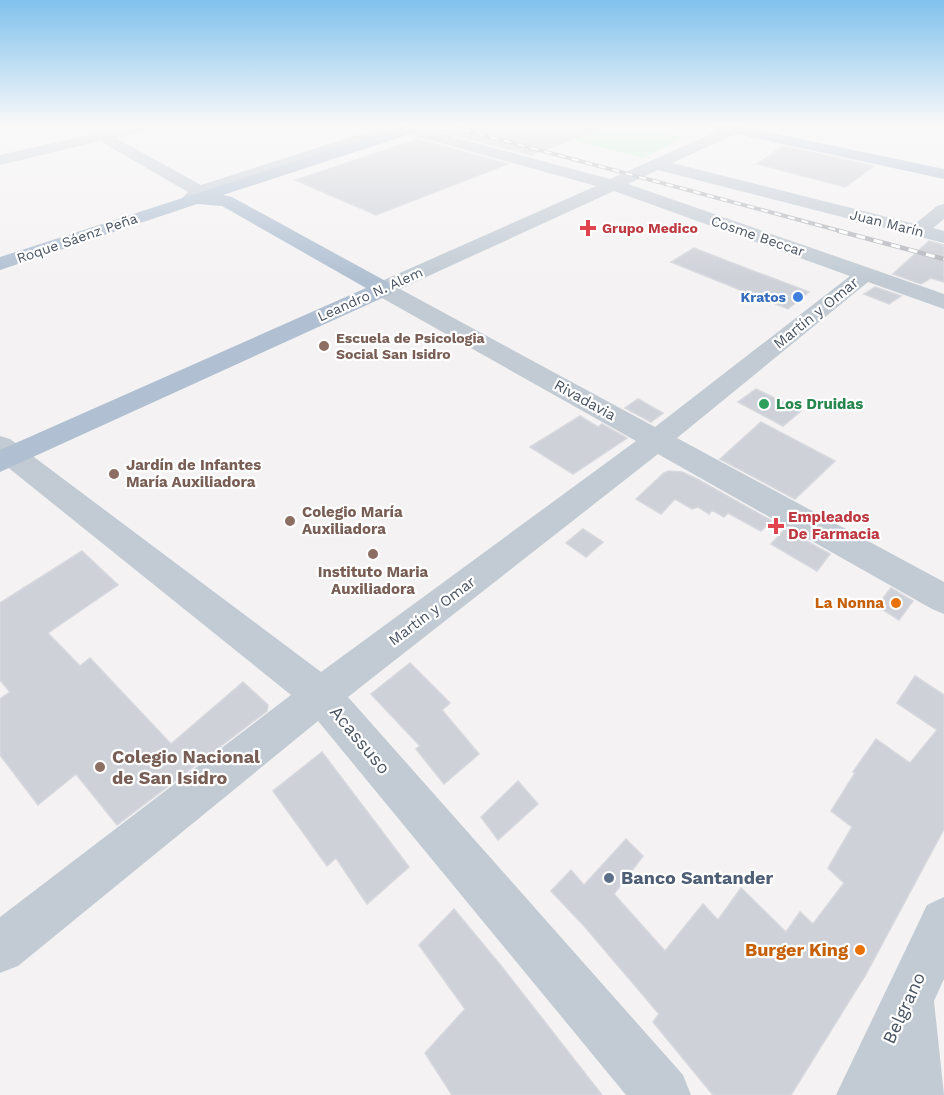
<svg xmlns="http://www.w3.org/2000/svg" width="944" height="1095" viewBox="0 0 944 1095" font-family="'Work Sans',sans-serif">
<rect width="100%" height="100%" fill="#f4f2f2"/>
<path fill="#bff4d6" d="M517,126H629L685,137L643,158Z"/>
<g fill="#ced1d8" stroke="#d6d8de" stroke-width="1.5">
<path d="M435,126H602L603,128L531,155L434,130Z"/>
<path d="M418,139L508,164L376,215L295,180Z"/>
<path d="M783,146L839,158L874,166L845,187L757,164Z"/>
<path d="M929,241L944,245V282L931,278L921,284L893,274Z"/>
<path d="M694,248L722,259L809,292L788,309L671,262Z"/>
<path d="M875,287L901,296L889,304L864,294Z"/>
<path d="M756,389L801,411L783,426L738,402Z"/>
<path d="M638,399L663,413L651,422L625,408Z"/>
<path d="M580,416L598,427L602,424L627,438L573,474L530,447Z"/>
<path d="M761,422L835,461L795,499L720,459Z"/>
<path d="M669,471L682,472L697,479L772,521L761,531L728,513L724,517L712,510L709,514L698,507L692,509L675,499L661,514L636,499L664,473Z"/>
<path d="M583,529L603,542L586,557L566,543Z"/>
<path d="M785,529L830,554L817,571L771,544Z"/>
<path d="M82,551L118,585L48,633L80,666L90,658L171,744L243,682L268,705L267,711L117,825L76,774L38,805L0,755V699L10,692L0,680V603Z"/>
<path d="M891,588L913,601L899,620L877,606Z"/>
<path d="M410,663L450,703L442,710L479,754L444,784L416,749L420,746L371,694Z"/>
<path d="M915,676L944,695V829L866,974L791,1095H713L653,1022L659,1014L585,927L551,891L571,870L584,885L626,839L643,856L614,894L665,951L703,904L718,920L741,888L786,932L800,912L813,924L844,883L828,868L852,827L831,811L855,773L853,772L876,739L910,763L937,730L897,703Z"/>
<path d="M322,752L409,867L367,904L336,858L327,866L273,791Z"/>
<path d="M518,781L538,804L498,840L481,817Z"/>
<path d="M454,909L502,967L602,1095H452L425,1053L465,1009L419,945Z"/>
</g>
<g fill="none" stroke-linecap="round" stroke-linejoin="round">
<g fill="#c2cbd4" fill-rule="evenodd">
<path d="M128,126H154L152,129L116,138L201,185L370,131L369,126H384L386,130L380,137L205,195C197,202 193,208 182,205L179,201L188,192L100,141L0,165V155L89,135L87,132L90,129L95,127L105,131Z"/>
<path d="M388,126H412L610,179L729,126H748L746,129L672,163L915,224L937,206L944,204V219L933,228L944,231V243L658,170L628,184L944,294V309L868,282L677,438L944,582V614L932,609L658,454L348,697L683,1075L691,1095H626L318,721L18,966L0,973V917L291,695L0,461V436L10,439L321,672L636,441L375,294L372,289L375,284L596,186L390,129ZM614,191L850,276L655,427L400,289Z"/>
<path d="M944,897V979L934,1001L944,1095H836L927,905Z"/>
</g>
<g fill="#b0c0d2" fill-rule="evenodd">
<path d="M711,126H739L944,169V179L718,130Z"/>
<path d="M402,127L410,132L407,135L223,195L232,197L391,284L394,289L391,294L0,472V450L366,288L222,206L197,204L0,270V257Z"/>
</g>
<g stroke="#b4b7bd" stroke-width="4">
<path id="rail-far1" d="M450,126L844,232"/>
</g>
<g stroke="#b4b7bd" stroke-width="4.5">
<path id="rail" d="M839,231L944,259"/>
</g>
<use href="#rail-far1" stroke="#fff" stroke-width="2" stroke-dasharray="7" stroke-linecap="butt"/>
<use href="#rail" stroke="#fff" stroke-width="3" stroke-dasharray="9" stroke-linecap="butt"/>
</g>
<linearGradient id="sky" x2="0" y2="1"><stop stop-color="#81c2ed"/><stop offset="0.45" stop-color="#faf9f9"/><stop offset="1" stop-color="#faf9f9" stop-opacity="0"/></linearGradient>
<rect width="944" height="279" fill="url(#sky)"/>
<g fill="#e0444e" stroke="#fff" stroke-width="2">
<path d="M585 219h6v6h6v6h-6v6h-6v-6h-6v-6h6z"/>
<path d="M773 517h6v6h6v6h-6v6h-6v-6h-6v-6h6z"/>
</g>
<circle fill="#3f7fe0" stroke="#fff" stroke-width="2" cx="798" cy="297" r="6"/>
<g fill="#8d6e63" stroke="#fff" stroke-width="2">
<circle cx="324" cy="346" r="6"/>
<circle cx="114" cy="474" r="6"/>
<circle cx="290" cy="521" r="6"/>
<circle cx="373" cy="554" r="6"/>
<circle cx="100" cy="767" r="6"/>
</g>
<circle fill="#2e9e5b" stroke="#fff" stroke-width="2" cx="764" cy="404" r="6"/>
<g fill="#e8710a" stroke="#fff" stroke-width="2">
<circle cx="896" cy="603" r="6"/>
<circle cx="860" cy="950" r="6"/>
</g>
<circle fill="#5c6f8a" stroke="#fff" stroke-width="2" cx="609" cy="878" r="6"/>
<g text-anchor="middle" stroke-width="4.5" stroke-linejoin="round" paint-order="stroke">
<g font-size="14" fill="#485462" stroke="#fff">
<text transform="translate(887 223) rotate(14)" y="5">Juan Marín</text>
<text transform="translate(758 236) rotate(19)" y="5">Cosme Beccar</text>
<text transform="translate(77 238) rotate(-19)" y="5">Roque Sáenz Peña</text>
<text transform="translate(370 294) rotate(-24)" y="5">Leandro N. Alem</text>
</g>
<g font-size="14" font-weight="bold" fill="#be3a42" stroke="#fff" text-anchor="start">
<text x="602" y="233">Grupo Medico</text>
</g>
<g font-size="14" font-weight="bold" fill="#366cbe" stroke="#fff" text-anchor="end">
<text x="786" y="302">Kratos</text>
</g>
<g font-size="14" font-weight="bold" fill="#785e54" stroke="#fff" text-anchor="start">
<text x="336" y="343">Escuela de Psicologia<tspan x="336" dy="16">Social San Isidro</tspan></text>
</g>
<g font-size="15" fill="#485462" stroke="#fff">
<text transform="translate(816 313) rotate(-39)" y="5">Martín y Omar</text>
<text transform="translate(585 400) rotate(29)" y="5">Rivadavia</text>
<text transform="translate(432 611) rotate(-37)" y="5">Martín y Omar</text>
</g>
<g font-size="15" font-weight="bold" fill="#27864d" stroke="#fff" text-anchor="start">
<text x="776" y="409">Los Druidas</text>
</g>
<g font-size="15" font-weight="bold" fill="#785e54" stroke="#fff" text-anchor="start">
<text x="126" y="470">Jardín de Infantes<tspan x="126" dy="17">María Auxiliadora</tspan></text>
<text x="302" y="517">Colegio María<tspan x="302" dy="17">Auxiliadora</tspan></text>
<text x="373" y="577" text-anchor="middle">Instituto Maria<tspan x="373" dy="17">Auxiliadora</tspan></text>
</g>
<g font-size="15" font-weight="bold" fill="#be3a42" stroke="#fff" text-anchor="start">
<text x="788" y="522">Empleados<tspan x="788" dy="17">De Farmacia</tspan></text>
</g>
<g font-size="15" font-weight="bold" fill="#c56008" stroke="#fff" text-anchor="end">
<text x="884" y="608">La Nonna</text>
</g>
<g font-size="18" fill="#485462" stroke="#fff">
<text transform="translate(360 740) rotate(50)" y="6">Acassuso</text>
<text transform="translate(904 1008) rotate(-65)" y="6">Belgrano</text>
</g>
<g font-size="18" font-weight="bold" fill="#785e54" stroke="#fff" text-anchor="start">
<text x="112" y="763">Colegio Nacional<tspan x="112" dy="21">de San Isidro</tspan></text>
</g>
<g font-size="18" font-weight="bold" fill="#4e5e75" stroke="#fff" text-anchor="start">
<text x="621" y="884">Banco Santander</text>
</g>
<g font-size="18" font-weight="bold" fill="#c56008" stroke="#fff" text-anchor="end">
<text x="848" y="956">Burger King</text>
</g>
</g>
</svg>
